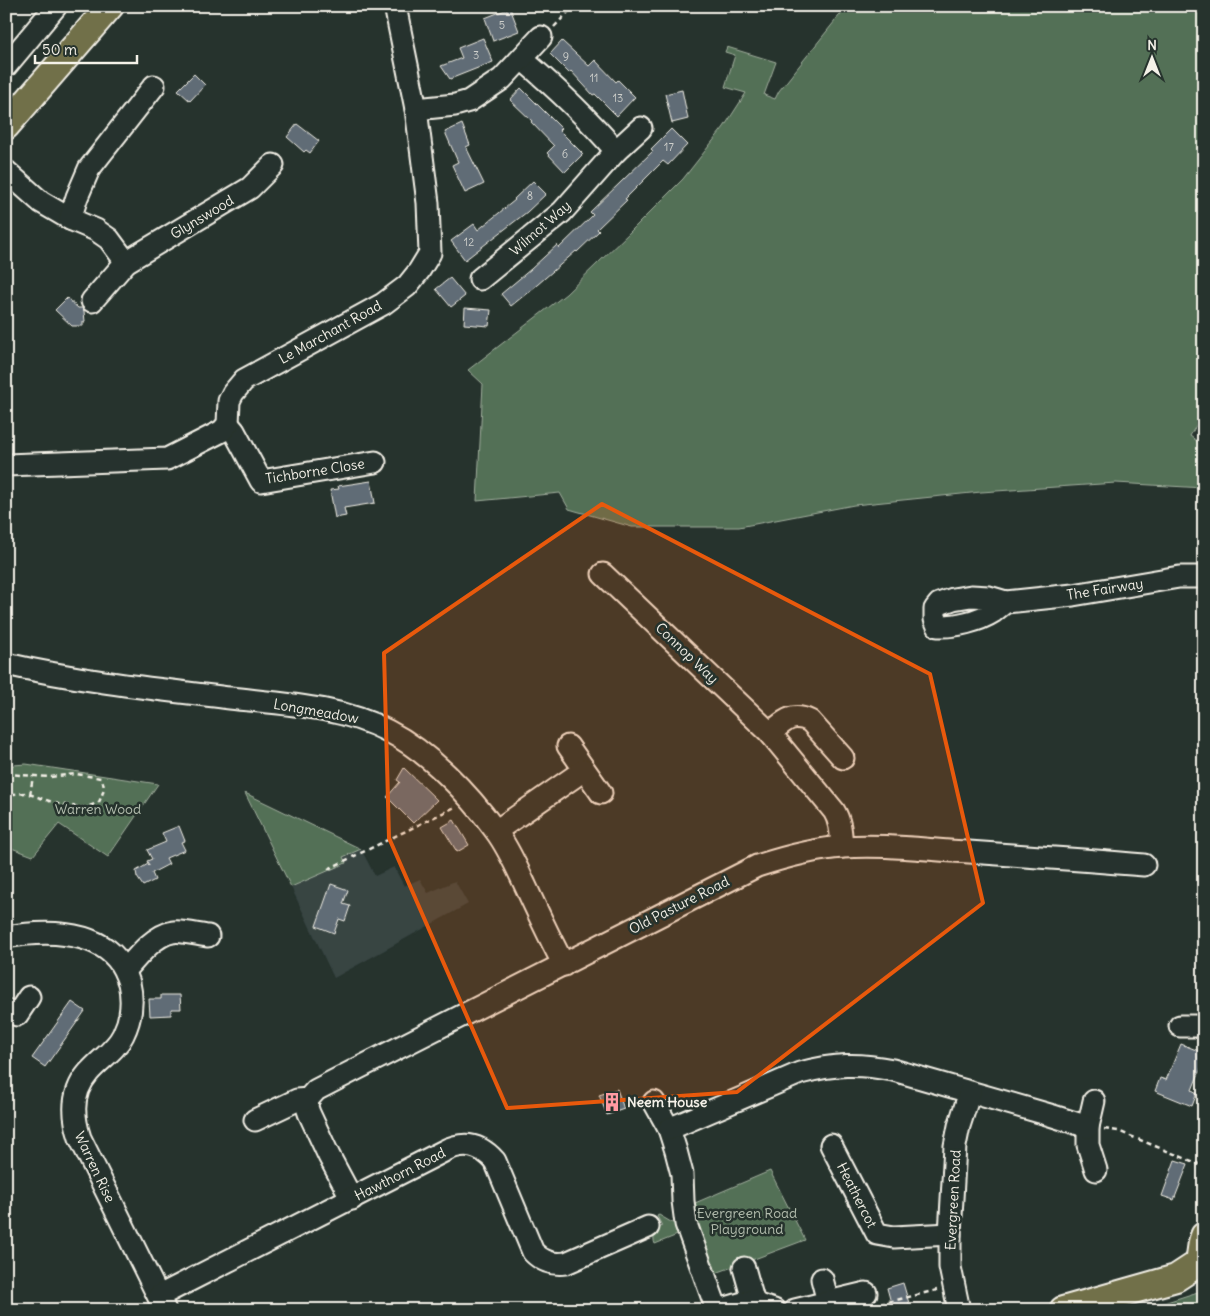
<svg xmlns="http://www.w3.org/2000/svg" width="1210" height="1316" viewBox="0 0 1210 1316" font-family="Delius,sans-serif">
<rect width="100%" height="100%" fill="#26332d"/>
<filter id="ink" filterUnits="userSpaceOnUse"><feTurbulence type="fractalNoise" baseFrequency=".02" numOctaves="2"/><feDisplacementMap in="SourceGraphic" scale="10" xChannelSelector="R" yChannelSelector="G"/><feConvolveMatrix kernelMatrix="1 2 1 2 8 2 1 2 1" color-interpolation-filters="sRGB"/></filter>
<g filter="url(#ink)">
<path fill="#374443" d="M245,793L361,849L375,876L394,867L404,886L420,879L428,893L455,881L468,904L334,978L291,887Z"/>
<g fill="#526f56" stroke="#a3b09f">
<path d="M847,6H1204V412L1190,436L1204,446V488L1116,483L981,492L854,505L739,527H632L569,509L560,493L477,501L483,384L468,370L566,294L630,232L683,179L724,127L746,93L725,87L735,55L725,52L727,47L776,62L764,95L775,99L779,91Z"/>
<path d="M26,764L158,784L108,857L59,824L33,856L6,846V767L14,765Z"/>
<path d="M245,793L361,849L343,857L346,863L291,887Z"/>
<path d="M770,1171L805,1240L741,1264L713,1274L696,1227L695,1203Z"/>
<path d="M659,1215L676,1225L680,1234L655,1244C652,1237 655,1230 662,1226L657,1216Z"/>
<path d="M1204,1290V1310H1142Z"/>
</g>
<g fill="#606c76" stroke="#f4f1e8">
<path d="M510,8L519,31L493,41L485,18Z"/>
<path d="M483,38L493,62L450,79L441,66L462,58L458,48Z"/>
<path d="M562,41L589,66L595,60L616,82L618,80L635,97L617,116L595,94L593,95L571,71L569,73L550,54Z"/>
<path d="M194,74L205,85L190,101L178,90Z"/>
<path d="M521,88L561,128L559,130L583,154L565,172L547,153L554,146L531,122L532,121L510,100Z"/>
<path d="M682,90L688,119L672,123L665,94Z"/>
<path d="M297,124L319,141L310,153L306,150L304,152L287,137Z"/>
<path d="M462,124L470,145L466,147L484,184L465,193L452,165L458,162L445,132Z"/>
<path d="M671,129L687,145L668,165L663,161L625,199L627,200L597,229L599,231L577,252L576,251L537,285L511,306L501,294L531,269L557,245L559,248L593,215L590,212L653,151L651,149Z"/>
<path d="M533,181L546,194L527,212L465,260L451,241L474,224L478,230L515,200L514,199Z"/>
<path d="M450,278L465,296L451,307L436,289Z"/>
<path d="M67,298L78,308H82L84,311L85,322H83V326H72L55,310Z"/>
<path d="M465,308L491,310L489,326L464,324Z"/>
<path d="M371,481L375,503L344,508L346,516L335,518L330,490L339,489L338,486Z"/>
<path d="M404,768L437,800L413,823L387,797L400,782L397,780Z"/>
<path d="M454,820L469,845L457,852L442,827Z"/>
<path d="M179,826L185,841L181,842L185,850L166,858L169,864L152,873L155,880L143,886L137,877L136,871L148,864L149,866L147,861L152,859L147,850L166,842L162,833Z"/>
<path d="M331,884L348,890L343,904L350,906L345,921L339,919L334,933L316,926Z"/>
<path d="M161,995H180L181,1009H171V1015L150,1016L149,999H161Z"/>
<path d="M72,1002L85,1011L45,1067L32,1058Z"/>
<path d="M1181,1044L1204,1053V1061L1192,1090L1197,1093L1192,1106L1155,1091L1160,1078L1166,1080Z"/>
<path d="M617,1089L624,1109L607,1115L599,1095Z"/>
<path d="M1175,1160L1188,1164L1174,1200L1162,1196Z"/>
<path d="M903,1283L911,1310H893L887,1288Z"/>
</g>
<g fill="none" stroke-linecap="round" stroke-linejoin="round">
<g stroke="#f4f1e8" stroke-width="25">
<g id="minor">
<path d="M522,59C556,88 587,117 616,151"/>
<path d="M6,66L56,6"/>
<path d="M416,109L455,105L469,101L502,79L541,37"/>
<path d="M6,171L41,202L70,219L96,230L109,239L126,262"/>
<path d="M70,219L77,197L89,169L154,86"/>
<path d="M480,279L562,212L616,151L641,128"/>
<path d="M92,301L126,262L250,188L273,165"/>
<path d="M228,424L234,431L261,481L375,462"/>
<path d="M6,465L167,459L222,431L228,424L229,401L233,393L244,380L383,304L407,286L419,271L430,253L428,203L416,109L395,6"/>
<path d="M603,574L770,733L834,811C841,822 841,835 842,847"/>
<path d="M1006,602C1001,605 997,609 993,612C979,621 955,627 938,626L935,619V609L939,604L953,599L971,596L989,597L1006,602L1073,595L1179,577H1204"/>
<path d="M6,664C80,681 155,689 230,698C283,704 340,706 388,731C429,752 469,794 495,830C508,847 517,868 526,887C538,913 550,939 564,965"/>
<path d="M770,733C784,722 791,712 810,721L843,758"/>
<path d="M568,746L601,793"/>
<path d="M496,831L584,770"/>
<path d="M6,937C41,931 92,929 117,959C123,966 126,974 129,983C133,1000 131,1019 123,1035C113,1056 87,1065 78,1090C72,1106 75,1123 80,1138L165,1310"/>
<path d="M125,971C137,957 154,935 173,932C180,930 199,935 208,936"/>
<path d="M6,1010L17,1015L29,997"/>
<path d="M1180,1026H1204"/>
<path d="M308,1099L307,1107L309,1113L329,1156L352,1199"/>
<path d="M1094,1101L1088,1127V1145L1096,1170"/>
<path d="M654,1102L669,1129L676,1151L682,1174L683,1201L686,1224L717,1310"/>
<path d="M255,1120L297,1100L308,1099L316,1090L351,1072L757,866C785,857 813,849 843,847C884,844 927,850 969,852C1027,856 1085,860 1144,865"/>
<path d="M669,1129L800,1073C834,1064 858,1063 893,1070L1050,1115L1088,1127"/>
<path d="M831,1145L877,1234L894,1237L950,1234"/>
<path d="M744,1268L753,1300L758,1305L774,1310"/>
<path d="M822,1279L828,1302"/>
<path d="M159,1296L444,1151C464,1141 480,1144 495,1161L533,1252C543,1262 553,1265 566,1263L648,1227"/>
<path d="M719,1310L753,1300"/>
<path d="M795,1310L866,1293"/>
<path d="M959,1310L950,1267V1234L955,1146L959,1126L970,1092"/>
</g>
</g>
<g stroke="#f4f1e8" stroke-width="30">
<g id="major">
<path d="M6,126L110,6"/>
<path d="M1063,1310L1176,1278L1199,1263L1202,1242L1204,1236"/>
</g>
</g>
<g stroke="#f4f1e8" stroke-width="2.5" stroke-dasharray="5 4" stroke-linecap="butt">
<path d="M554,27L574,6"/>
<path d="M6,774L50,777L76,774L101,778C106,787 103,793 99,802L85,808L58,804L26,793L14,794L6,797"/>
<path d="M30,795L33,776"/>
<path d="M328,869L455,807"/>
<path d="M1104,1129L1118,1131L1204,1166"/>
<path d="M880,1304L937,1290"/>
</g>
<use href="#minor" stroke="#26332d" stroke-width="21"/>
<use href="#major" stroke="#71704a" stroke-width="26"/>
</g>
</g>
<path fill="#e8590c" fill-opacity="0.2" stroke="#e8590c" stroke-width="4" stroke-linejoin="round" d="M602,504L930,674L983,903L737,1092L507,1108L389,838L384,653Z"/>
<defs>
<g id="building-bare" transform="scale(1.5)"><path d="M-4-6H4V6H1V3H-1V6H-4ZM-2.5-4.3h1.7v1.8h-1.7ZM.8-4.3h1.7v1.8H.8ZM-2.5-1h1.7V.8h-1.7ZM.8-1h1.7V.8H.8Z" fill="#ff9aa2" stroke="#26332d" stroke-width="2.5" paint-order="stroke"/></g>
</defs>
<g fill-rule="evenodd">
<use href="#building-bare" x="612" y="1102"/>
</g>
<g text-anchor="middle" stroke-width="5" stroke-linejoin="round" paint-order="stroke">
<g font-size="11" fill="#cfd0cc">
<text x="502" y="29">5</text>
<text x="476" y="59">3</text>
<text x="566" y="61">9</text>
<text x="594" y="82">11</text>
<text x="618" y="102">13</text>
<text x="669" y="151">17</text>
<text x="565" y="158">6</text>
<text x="530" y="200">8</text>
<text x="469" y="246">12</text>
</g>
<g font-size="14" fill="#f4f1e8" stroke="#26332d">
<text transform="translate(202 217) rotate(-31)" y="5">Glynswood</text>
<text transform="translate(540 228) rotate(-41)" y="5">Wilmot Way</text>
<text transform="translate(330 332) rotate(-29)" y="5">Le Marchant Road</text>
<text transform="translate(315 471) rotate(-9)" y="5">Tichborne Close</text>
<text transform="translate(1105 589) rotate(-9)" y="5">The Fairway</text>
<text transform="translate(687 653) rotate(44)" y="5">Connop Way</text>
<text transform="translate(316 711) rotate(10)" y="5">Longmeadow</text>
<text transform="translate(679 905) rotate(-27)" y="5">Old Pasture Road</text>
<text transform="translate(95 1167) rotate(65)" y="5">Warren Rise</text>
<text transform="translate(400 1174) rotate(-27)" y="5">Hawthorn Road</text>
<text transform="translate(857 1195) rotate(63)" y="5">Heathercot</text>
<text transform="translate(953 1200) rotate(-87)" y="5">Evergreen Road</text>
</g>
<g font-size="14" fill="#b3bdae" stroke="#26332d">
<text x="98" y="814">Warren Wood</text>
<text x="747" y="1218">Evergreen Road<tspan x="747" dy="16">Playground</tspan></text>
</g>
<g font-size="14" font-weight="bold" fill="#f4f1e8" stroke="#26332d" text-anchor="start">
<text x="627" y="1107">Neem House</text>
</g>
</g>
<rect width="1210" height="1316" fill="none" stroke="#26332d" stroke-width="25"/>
<rect x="12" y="12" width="1185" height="1291" fill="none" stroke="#f4f1e8" stroke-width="2" filter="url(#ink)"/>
<g transform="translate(1152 58)" stroke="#26332d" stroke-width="4" paint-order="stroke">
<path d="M0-4L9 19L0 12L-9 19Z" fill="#f4f1e8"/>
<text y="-8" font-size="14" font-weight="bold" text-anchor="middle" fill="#f4f1e8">N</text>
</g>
<path d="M35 55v8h102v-8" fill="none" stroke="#f4f1e8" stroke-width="2.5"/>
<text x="42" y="55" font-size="15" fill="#f4f1e8" stroke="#26332d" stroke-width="4" paint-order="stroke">50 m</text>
</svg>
